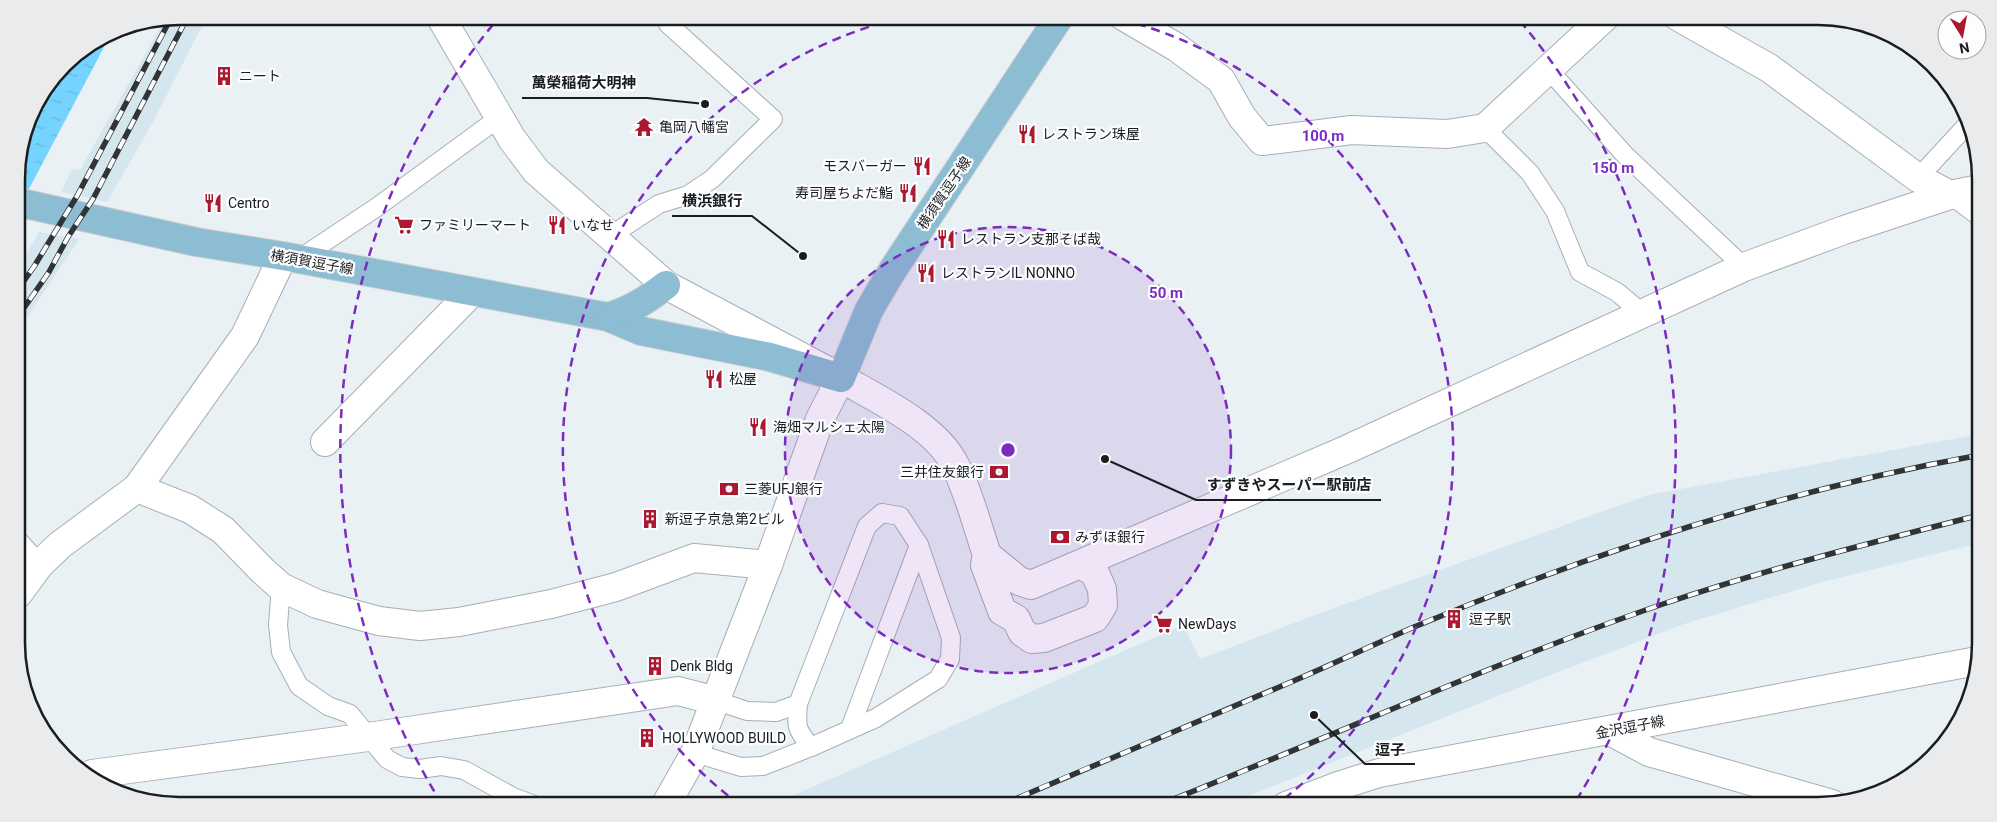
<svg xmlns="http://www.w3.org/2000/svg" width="1997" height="822" viewBox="0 0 1997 822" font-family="Roboto,'Noto Sans JP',sans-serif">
<defs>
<pattern id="water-ripples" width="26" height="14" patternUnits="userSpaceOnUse" patternTransform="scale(1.25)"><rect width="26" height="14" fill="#75d3ff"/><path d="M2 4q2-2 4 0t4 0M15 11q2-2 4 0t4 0" fill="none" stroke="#65b5da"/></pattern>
</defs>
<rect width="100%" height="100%" fill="#e9f1f5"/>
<g fill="#d6e6ef">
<path d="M179,16H207L153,122L107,202L61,192L72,169L80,170L165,19Z"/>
<path d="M39,232L79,239L17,333V271Z"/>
<path d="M1980,434V543L1819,583L1684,624L1535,681L1224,806H769L1183,625L1200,659L1323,612L1648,495Z"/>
</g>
<path fill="url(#water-ripples)" d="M112,32L31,185L17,207V168L33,107L72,57Z"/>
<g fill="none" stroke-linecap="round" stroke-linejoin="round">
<g stroke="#a7afb3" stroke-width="20">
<g id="service">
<path d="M1549,70L1625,155L1744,267"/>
<path d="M1485,128L1530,173L1555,211L1580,272L1617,292L1642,313"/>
<path d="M1918,178L1966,126"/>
<path d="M1950,195L1980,217"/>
<path d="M610,236L659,204L688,195L712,179L773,119L668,24L673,16"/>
<path d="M299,259L377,207L500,117"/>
<path d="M17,539L40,564"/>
<path d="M281,587L278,625L281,652L299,686L328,706L350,714L387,759L402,767L420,769L441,766L464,770L513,797L537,806"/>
<path d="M798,704C796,727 796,729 811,747"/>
<path d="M850,729L919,545"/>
<path d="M695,753L741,767L763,766L811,747L876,718L938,679L950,659L951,638L919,545L900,516L882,513L867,526L798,704L776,712L747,711L717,701"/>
</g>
</g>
<g stroke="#a7afb3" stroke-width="30">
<g id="minor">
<path d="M1123,16L1176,47L1221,80L1242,117L1262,141L1352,130L1447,134L1485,128L1606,16"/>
<path d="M1677,16L1769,68L1918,178L1950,195"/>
<path d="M841,378C877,399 936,426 955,465C969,493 977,525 987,555"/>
<path d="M325,442L472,292"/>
<path d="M137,488L190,509L223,530L263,571L281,587L317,604L379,621L420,626L459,622L551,604L616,587L694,558L768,565"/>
<path d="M1080,564L1095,573L1102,589L1103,605L1095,618L1044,638L1032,639L1022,632L1016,619L1002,611L985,565L987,555L1019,581L1031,585L1348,449L1744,267L1844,230L1950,195L1979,189"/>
<path d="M18,594L40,564L60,545L137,488L245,336L283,256"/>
<path d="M1610,731L1649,752L1832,804"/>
</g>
</g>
<g stroke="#a7afb3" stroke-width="30">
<g id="tertiary">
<path d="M440,16L512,139L536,171L666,285L841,378L820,419L768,565L695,753L665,806"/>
<path d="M92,774L368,737L678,691L717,701"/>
</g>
</g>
<g stroke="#a7afb3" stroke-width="30">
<path id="secondary" d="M1286,806L1338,786L1379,773L1977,661"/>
</g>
<g stroke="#cdcdce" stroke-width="30">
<g id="primary">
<path d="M17,202L196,242L283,256L608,317L641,331L770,357L841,378L869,310L892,271L1060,16"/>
<path d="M608,317C631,310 647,300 666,285"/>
</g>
</g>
<use href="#service" stroke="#fff" stroke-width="18"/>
<use href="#minor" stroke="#fff" stroke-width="28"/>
<use href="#tertiary" stroke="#fff" stroke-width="28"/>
<use href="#secondary" stroke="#fff" stroke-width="28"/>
<use href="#primary" stroke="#8dbdd3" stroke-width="28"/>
<g stroke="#313437" stroke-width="5.5">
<g id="rail">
<path d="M17,291L35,265L77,196L171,18"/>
<path d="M17,318L49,272L68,237L93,199L188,16"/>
<path d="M999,806C1098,763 1199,722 1298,679C1337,662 1375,644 1414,627C1596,551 1786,490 1980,455"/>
<path d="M1156,806C1325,740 1491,663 1663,604C1767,569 1874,542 1980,515"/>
</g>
</g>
<use href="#rail" stroke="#fcfdfe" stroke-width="4" stroke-dasharray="11" stroke-linecap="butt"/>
</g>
<circle cx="1008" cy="450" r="223" fill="#7b2cbf" fill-opacity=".12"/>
<g fill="none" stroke="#7b2cbf" stroke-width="2.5" stroke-dasharray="9 6">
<circle cx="1008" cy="450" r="223"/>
<path d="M740 805A445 445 0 0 1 908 16M1108 16A445 445 0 0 1 1276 805"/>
<path d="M442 804A668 668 0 0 1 496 21M1520 21A668 668 0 0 1 1574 804"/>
</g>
<defs>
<g id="building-bare" transform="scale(1.5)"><path d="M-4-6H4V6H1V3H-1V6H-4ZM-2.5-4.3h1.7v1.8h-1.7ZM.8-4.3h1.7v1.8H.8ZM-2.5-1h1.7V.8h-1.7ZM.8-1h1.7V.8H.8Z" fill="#ad1831" stroke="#fcfdfe" stroke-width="2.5" paint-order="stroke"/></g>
<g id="temple-bare" transform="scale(1.5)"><path d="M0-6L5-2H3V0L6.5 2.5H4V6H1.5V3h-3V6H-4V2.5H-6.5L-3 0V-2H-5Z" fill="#ad1831" stroke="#fcfdfe" stroke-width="2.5" paint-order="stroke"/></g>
<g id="restaurant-bare" transform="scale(1.5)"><path d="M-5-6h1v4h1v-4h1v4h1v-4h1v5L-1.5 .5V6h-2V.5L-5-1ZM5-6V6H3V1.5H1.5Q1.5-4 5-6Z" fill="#ad1831" stroke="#fcfdfe" stroke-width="2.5" paint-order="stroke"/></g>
<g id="supermarket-bare" transform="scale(1.5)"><path d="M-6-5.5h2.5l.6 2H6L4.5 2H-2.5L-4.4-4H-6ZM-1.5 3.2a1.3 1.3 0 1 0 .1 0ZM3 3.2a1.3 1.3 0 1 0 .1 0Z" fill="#ad1831" stroke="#fcfdfe" stroke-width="2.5" paint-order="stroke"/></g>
<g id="bank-bare" transform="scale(1.5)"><path d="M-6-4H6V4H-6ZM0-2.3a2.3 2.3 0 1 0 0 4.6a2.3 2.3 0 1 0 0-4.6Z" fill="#ad1831" stroke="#fcfdfe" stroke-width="2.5" paint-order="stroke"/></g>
</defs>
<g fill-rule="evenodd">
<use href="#building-bare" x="224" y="76"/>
<use href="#temple-bare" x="644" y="127"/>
<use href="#restaurant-bare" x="1027" y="134"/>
<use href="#restaurant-bare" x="922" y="166"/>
<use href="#restaurant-bare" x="908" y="193"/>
<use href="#restaurant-bare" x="213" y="203"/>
<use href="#supermarket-bare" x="404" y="225"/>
<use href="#restaurant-bare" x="557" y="225"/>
<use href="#restaurant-bare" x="946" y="239"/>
<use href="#restaurant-bare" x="926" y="273"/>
<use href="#restaurant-bare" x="714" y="379"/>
<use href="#restaurant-bare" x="758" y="427"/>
<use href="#bank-bare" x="999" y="472"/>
<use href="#bank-bare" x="729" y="489"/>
<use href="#building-bare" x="650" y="519"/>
<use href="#bank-bare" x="1060" y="537"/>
<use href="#building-bare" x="1454" y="619"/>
<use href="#supermarket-bare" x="1163" y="624"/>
<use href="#building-bare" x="655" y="666"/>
<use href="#building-bare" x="647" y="738"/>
</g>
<g text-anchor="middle" stroke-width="4.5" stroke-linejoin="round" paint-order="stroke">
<g font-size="14" fill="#1a1d1f" stroke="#fcfdfe" text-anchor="start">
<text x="239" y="81">ニート</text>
<text x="659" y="132">亀岡八幡宮</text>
<text x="1042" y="139">レストラン珠屋</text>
<text x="907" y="171" text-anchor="end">モスバーガー</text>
<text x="893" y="198" text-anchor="end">寿司屋ちよだ鮨</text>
<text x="228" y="208">Centro</text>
<text x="419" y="230">ファミリーマート</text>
<text x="572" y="230">いなせ</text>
<text x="961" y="244">レストラン支那そば哉</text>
<text x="941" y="278">レストランIL NONNO</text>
<text x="729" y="384">松屋</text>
<text x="773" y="432">海畑マルシェ太陽</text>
<text x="984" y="477" text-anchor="end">三井住友銀行</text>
<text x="744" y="494">三菱UFJ銀行</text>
<text x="665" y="524">新逗子京急第2ビル</text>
<text x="1075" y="542">みずほ銀行</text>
<text x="1469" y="624">逗子駅</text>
<text x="1178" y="629">NewDays</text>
<text x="670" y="671">Denk Bldg</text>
<text x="662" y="743">HOLLYWOOD BUILD</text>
</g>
<g font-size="14" fill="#1a1d1f" stroke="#fcfdfe">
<text transform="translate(944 193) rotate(-56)" y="5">横須賀逗子線</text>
<text transform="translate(312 262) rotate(10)" y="5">横須賀逗子線</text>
<text transform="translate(1630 727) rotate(-11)" y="5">金沢逗子線</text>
</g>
</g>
<path d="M0 0H1997V822H0ZM179 25H1818A154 154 0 0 1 1972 179V643A154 154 0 0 1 1818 797H179A154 154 0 0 1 25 643V179A154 154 0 0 1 179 25Z" fill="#eaebec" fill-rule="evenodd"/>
<path fill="none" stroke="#1a1d1f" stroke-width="2.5" d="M179 25H1818A154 154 0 0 1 1972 179V643A154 154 0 0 1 1818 797H179A154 154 0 0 1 25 643V179A154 154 0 0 1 179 25Z"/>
<circle cx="1008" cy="450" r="8" fill="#7b2cbf" stroke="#fcfdfe" stroke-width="2.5"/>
<g font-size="15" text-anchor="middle" font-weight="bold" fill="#7b2cbf" stroke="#fcfdfe" stroke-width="4.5" stroke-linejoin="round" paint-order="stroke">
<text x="1323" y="141">100 m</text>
<text x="1613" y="173">150 m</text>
<text x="1166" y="298">50 m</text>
</g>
<path fill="none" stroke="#1a1d1f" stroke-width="2" d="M705 104L647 98H522M803 256L752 216H672M1105 459L1196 500H1381M1314 715L1365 764H1415"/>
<g fill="#1a1d1f" stroke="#fcfdfe" stroke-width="2">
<circle cx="705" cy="104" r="5"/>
<circle cx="803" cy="256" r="5"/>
<circle cx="1105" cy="459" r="5"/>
<circle cx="1314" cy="715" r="5"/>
</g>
<g font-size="15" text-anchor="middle" font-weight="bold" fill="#1a1d1f" stroke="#fcfdfe" stroke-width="4.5" stroke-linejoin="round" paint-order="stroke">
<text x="584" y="88">萬榮稲荷大明神</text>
<text x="712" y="206">横浜銀行</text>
<text x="1289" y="490">すずきやスーパー駅前店</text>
<text x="1390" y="755">逗子</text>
</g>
<g transform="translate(1962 35) rotate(169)"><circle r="24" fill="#fcfdfe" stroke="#a2a3a5"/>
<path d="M0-4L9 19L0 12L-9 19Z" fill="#ad1831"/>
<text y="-8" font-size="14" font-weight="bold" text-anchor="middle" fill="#1a1d1f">N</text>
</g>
</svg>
